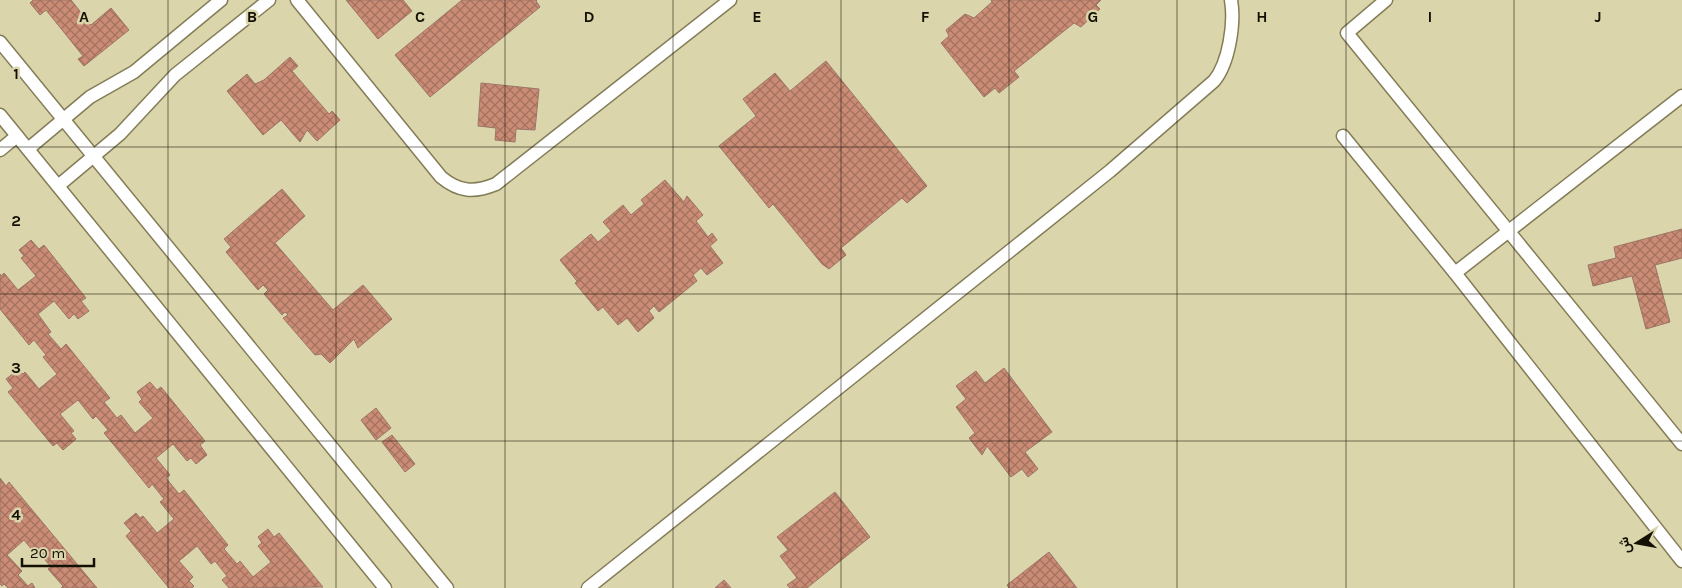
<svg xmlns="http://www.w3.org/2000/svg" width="1682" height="588" viewBox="0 0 1682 588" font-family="Karla,Vazirmatn,sans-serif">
<defs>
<pattern id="building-cross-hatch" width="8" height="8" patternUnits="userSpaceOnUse" patternTransform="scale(1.25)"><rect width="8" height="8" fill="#cb8c76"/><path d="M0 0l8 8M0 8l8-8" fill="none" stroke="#a4715f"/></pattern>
</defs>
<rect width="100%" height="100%" fill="#dbd5ac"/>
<g fill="url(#building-cross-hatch)" stroke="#9c7566">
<path d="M33,0H71L91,25L111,8L129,30L84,66L78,59L83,56L46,10L40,15L30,3Z"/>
<path d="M346,0H403L412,11L378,39Z"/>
<path d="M462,0H537L536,1L540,7L430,97L395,55Z"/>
<path d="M991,0H1101L1096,5L1100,9L1081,27L1074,23L1014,71L1019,77L999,93L995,88L984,97L941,43L949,36L946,30L965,14L974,18L992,2Z"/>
<path d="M290,57L298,66L292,71L329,114L332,111L340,120L317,141L307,130L300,142L281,120L263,135L227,91L247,74L255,84L264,80Z"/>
<path d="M826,61L927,186L907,203L902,198L841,248L846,255L829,269L822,264L773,204L769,208L719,146L756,116L743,99L775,73L790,91Z"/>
<path d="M481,83L539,89L535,130L516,129L515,142L495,140L496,128L478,126Z"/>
<path d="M665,180L684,202L687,196L703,215L696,221L708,237L712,233L717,240L710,246L723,263L707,275L701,268L693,275L697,281L659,312L654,306L649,311L654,318L638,332L627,318L618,325L603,307L598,311L575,283L582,277L577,281L560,260L591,234L598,242L611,231L603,222L623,205L631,215L644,204L641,200Z"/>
<path d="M282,189L305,216L275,243L333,310L363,285L392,319L358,348L354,339L330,363L321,354L315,355L283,318L288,315L285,312L282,315L264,294L268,290L263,285L258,290L226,252L231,247L224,239Z"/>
<path d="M1682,229V258L1655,265L1670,322L1646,329L1632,276L1593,286L1588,265L1616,258L1614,247Z"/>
<path d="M31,240L39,249L44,245L86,298L81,301L89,311L78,319L74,314L69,319L54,301L38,314L51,332L48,334L61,349L66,344L110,398L104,402L117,418L121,415L135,433L153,418L139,402L142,399L137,392L150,382L157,390L161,387L205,441L200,445L207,455L196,464L191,458L187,461L173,444L156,458L170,475L166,478L179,494L184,490L228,545L224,549L237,564L240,561L253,577L271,562L258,546L262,543L258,537L268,529L274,537L279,533L323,587L229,588L222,580L227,576L215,561L211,564L197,546L179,561L193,577L189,581L194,586L192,588H169L126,536L131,531L124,523L136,513L140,518L143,516L157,533L174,519L160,502L164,499L152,484L149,488L104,433L108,430L96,416L93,419L78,400L60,414L74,431L71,433L76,439L63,450L57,443L53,446L8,392L13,388L6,379L18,370L23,374L25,372L39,389L57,374L43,357L46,355L34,340L29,345L0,309V274L1,276L4,273L18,290L36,276L21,258L24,256L19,250Z"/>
<path d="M1004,368L1052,432L1025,452L1038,469L1028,477L1022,469L1011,477L987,446L982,455L969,438L975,433L956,407L966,399L956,386L976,371L985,383Z"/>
<path d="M376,408L391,428L376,440L361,420Z"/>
<path d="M392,435L415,464L405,472L382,442Z"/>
<path d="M0,478L6,486L9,482L97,588H61L63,586L48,569L51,567L41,555L38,557L24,540L7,555L22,571L18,575L28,586L32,583L35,588H8L4,584L2,586L0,584V514L1,512L0,511Z"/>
<path d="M835,492L870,537L807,588H790L787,585L797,578L780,556L788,550L777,537Z"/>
<path d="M1049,552L1077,588H1009L1007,585Z"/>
<path d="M724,580L731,588H715Z"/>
</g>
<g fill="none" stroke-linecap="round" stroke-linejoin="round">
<g stroke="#837d57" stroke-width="15">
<g id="service">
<path d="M297,0L441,177C459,192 474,193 496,184L730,0"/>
<path d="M1386,0L1347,33L1682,444"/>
<path d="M0,42L447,588"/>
<path d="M0,115L385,588"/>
<path d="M1343,136L1455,273L1682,561"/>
<path d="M28,149L90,97L134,72L221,0"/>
<path d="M0,150L17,136"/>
<path d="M58,186L120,134L175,75L269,0"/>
<path d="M1455,273L1682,96"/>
<path d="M588,588L1110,171L1214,81C1229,63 1235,23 1231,0"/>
</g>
</g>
<use href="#service" stroke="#fff" stroke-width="12"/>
</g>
<path fill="none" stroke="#131104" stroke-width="1" stroke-opacity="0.55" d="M168,0V588M336,0V588M505,0V588M673,0V588M841,0V588M1009,0V588M1177,0V588M1346,0V588M1514,0V588M0,147H1682M0,294H1682M0,441H1682"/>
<g font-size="16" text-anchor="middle" font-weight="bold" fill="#131104" stroke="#dbd5ac" stroke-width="5" stroke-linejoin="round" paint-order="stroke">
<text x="84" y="22">A</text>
<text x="252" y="22">B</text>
<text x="420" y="22">C</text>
<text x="589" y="22">D</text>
<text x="757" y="22">E</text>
<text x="925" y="22">F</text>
<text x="1093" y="22">G</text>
<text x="1262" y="22">H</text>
<text x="1430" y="22">I</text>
<text x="1598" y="22">J</text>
<text x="16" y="79">1</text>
<text x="16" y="226">2</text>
<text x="16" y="373">3</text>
<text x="16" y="520">4</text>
</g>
<g transform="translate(1637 543) rotate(259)" stroke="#dbd5ac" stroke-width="4" paint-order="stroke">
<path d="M0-4L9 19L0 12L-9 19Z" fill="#131104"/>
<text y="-8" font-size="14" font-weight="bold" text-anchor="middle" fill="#131104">ش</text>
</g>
<path d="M22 558v8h72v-8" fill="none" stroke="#131104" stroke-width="2.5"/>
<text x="30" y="558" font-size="15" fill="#131104" stroke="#dbd5ac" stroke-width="4" paint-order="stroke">20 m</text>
</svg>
